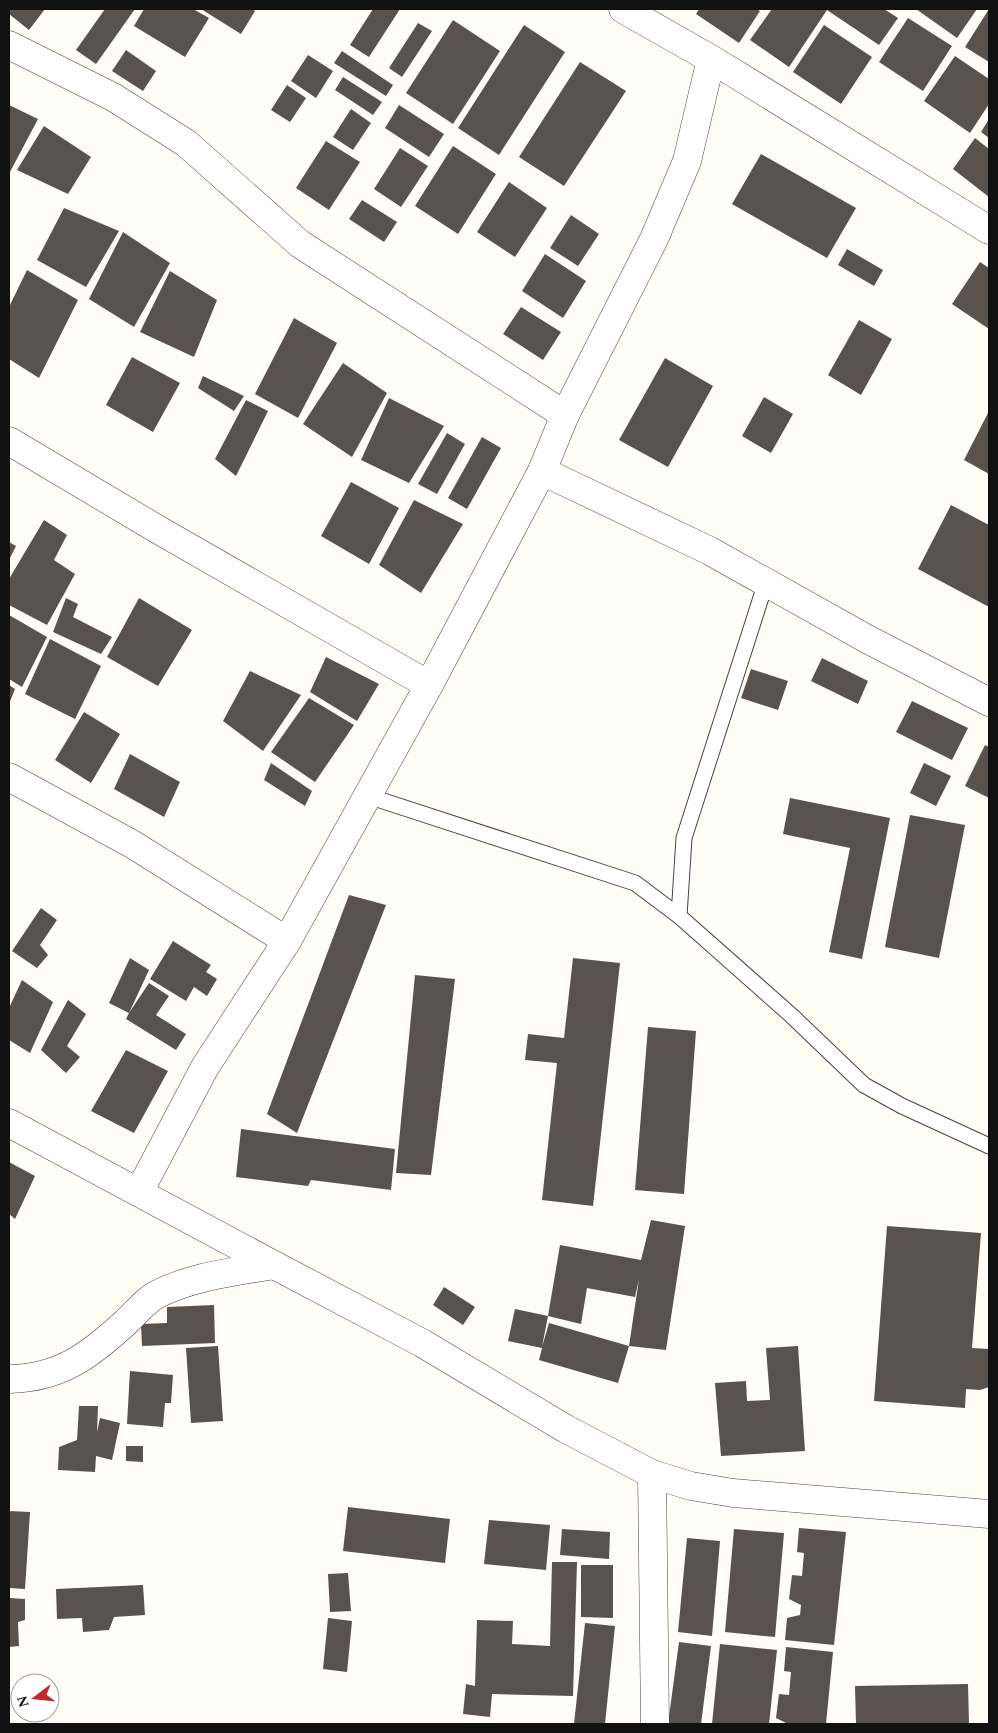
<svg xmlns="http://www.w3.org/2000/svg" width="998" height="1733" viewBox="0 0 998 1733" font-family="Spectral,serif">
<rect width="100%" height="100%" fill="#fffdf5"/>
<g fill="#5a524d">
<path d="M9,9H45L29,30L9,14Z"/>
<path d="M105,9H135L96,64L76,50Z"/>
<path d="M144,9H193L209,18L185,57L134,26Z"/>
<path d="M201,9H252L255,11L241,34Z"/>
<path d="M373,9H400L369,57L350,45Z"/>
<path d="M699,9H756L760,11L739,43L696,14Z"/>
<path d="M772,9H884L898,18L879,45L827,10L789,67L750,40Z"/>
<path d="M916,9H977L957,38Z"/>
<path d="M989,9V62L965,47Z"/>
<path d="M908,18L952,46L923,91L879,62Z"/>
<path d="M453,20L500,51L453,124L406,93Z"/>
<path d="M418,23L432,31L402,77L389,68Z"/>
<path d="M524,25L565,52L499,155L458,128Z"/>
<path d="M824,25L872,57L841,104L793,72Z"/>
<path d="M126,50L156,71L143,91L112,71Z"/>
<path d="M342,51L393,85L386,96L334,63Z"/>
<path d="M308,55L333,71L316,98L291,81Z"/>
<path d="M955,56L989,79V104L970,133L924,101Z"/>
<path d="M580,62L626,91L564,186L519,157Z"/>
<path d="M343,77L382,102L373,115L335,90Z"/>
<path d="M287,85L306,98L290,122L271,110Z"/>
<path d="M9,105L38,119L10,172L9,171Z"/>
<path d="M399,105L444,134L429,157L385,128Z"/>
<path d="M351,109L371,123L353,150L333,137Z"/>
<path d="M989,119V138L981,132Z"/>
<path d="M44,126L91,157L68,194L17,170Z"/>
<path d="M975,138L989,149V197L953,169Z"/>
<path d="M326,141L360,162L329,210L296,188Z"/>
<path d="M453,146L496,174L458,234L415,206Z"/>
<path d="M400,148L428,166L401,207L374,189Z"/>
<path d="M761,154L856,208L827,258L732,204Z"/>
<path d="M509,182L547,208L515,257L477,232Z"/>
<path d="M362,200L397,222L384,242L349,219Z"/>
<path d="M64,208L119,231L86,287L37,260Z"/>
<path d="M571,215L599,234L578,266L550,248Z"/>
<path d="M123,232L170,263L134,327L89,299Z"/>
<path d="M847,249L883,270L874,286L838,265Z"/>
<path d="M545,254L586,281L563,318L522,291Z"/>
<path d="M980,262L989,268V329L952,304Z"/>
<path d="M27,270L78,300L39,378L9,359V307Z"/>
<path d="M170,271L217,300L194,357L140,332Z"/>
<path d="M521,307L561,332L543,360L503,334Z"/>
<path d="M294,318L337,343L298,418L255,394Z"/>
<path d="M859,320L892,339L861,395L828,375Z"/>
<path d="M132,357L180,383L153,432L106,405Z"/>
<path d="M665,358L713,386L668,467L619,440Z"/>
<path d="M343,363L387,393L352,457L303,424Z"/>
<path d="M203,376L244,396L234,411L198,388Z"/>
<path d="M764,397L793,414L771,453L742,436Z"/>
<path d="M389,398L444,426L409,483L361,460Z"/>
<path d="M246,400L268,411L236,476L215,459Z"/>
<path d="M989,411V474L964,460Z"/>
<path d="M447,433L465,444L437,494L418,484Z"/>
<path d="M482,437L501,448L467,509L448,498Z"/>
<path d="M351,482L399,508L369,564L321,536Z"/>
<path d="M414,500L463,524L421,593L379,565Z"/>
<path d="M951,505L989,525V607L918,569Z"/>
<path d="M44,520L67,535L54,560L75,574L47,625L9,605V579Z"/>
<path d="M9,542L16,546L9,560Z"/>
<path d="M66,598L78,604L73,617L112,637L101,654L53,632Z"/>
<path d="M139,598L192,630L158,686L107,657Z"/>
<path d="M9,615L47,637L22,687L9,679Z"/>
<path d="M50,639L101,666L75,719L25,694Z"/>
<path d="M326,657L379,684L357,721L310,692Z"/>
<path d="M822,658L868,681L858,704L811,681Z"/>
<path d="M751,669L788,681L778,710L741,698Z"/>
<path d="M250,671L301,695L263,751L223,721Z"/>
<path d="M9,685L15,689L9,704Z"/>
<path d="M309,698L354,725L315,782L271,752Z"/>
<path d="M912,701L968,728L952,760L896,732Z"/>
<path d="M84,712L120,734L91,783L55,760Z"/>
<path d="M985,745L989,747V798L965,786Z"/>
<path d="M130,754L180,782L164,817L114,789Z"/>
<path d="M271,763L312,791L305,806L264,780Z"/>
<path d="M924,763L951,776L936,806L910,793Z"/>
<path d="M790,798L890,818L862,959L829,952L850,848L783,834Z"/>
<path d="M910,815L965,825L939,958L885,947Z"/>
<path d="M349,895L386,905L297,1133L267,1114Z"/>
<path d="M41,908L57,920L40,945L48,955L37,968L12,951Z"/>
<path d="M173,941L211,965L206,972L217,979L207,996L194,987L186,1001L150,979Z"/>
<path d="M130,958L149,970L129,1013L149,983L169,996L156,1015L186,1034L176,1050L126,1019L129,1013L109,1003Z"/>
<path d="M573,958L620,963L593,1206L542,1200L557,1063L525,1060L528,1034L564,1038Z"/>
<path d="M415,975L455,979L431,1175L396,1173Z"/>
<path d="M22,980L53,1002L30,1053L9,1040V1008Z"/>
<path d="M68,1000L86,1014L67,1046L80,1057L66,1073L41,1050Z"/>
<path d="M648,1027L696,1031L684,1194L635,1190Z"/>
<path d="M126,1050L168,1071L134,1133L91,1111Z"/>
<path d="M241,1129L395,1149L391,1190L311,1180L308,1186L236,1177Z"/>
<path d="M9,1162L35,1176L15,1219L9,1214Z"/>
<path d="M651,1220L685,1226L666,1350L629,1346L639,1279L635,1297L587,1288L581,1324L548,1316L560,1245L641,1260Z"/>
<path d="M887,1226L981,1233L972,1348L989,1349V1387L980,1390L966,1389L965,1408L874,1401Z"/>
<path d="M444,1287L475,1307L463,1325L433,1305Z"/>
<path d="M214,1305L215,1343L142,1346L141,1324L167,1323V1307Z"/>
<path d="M515,1309L548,1316L542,1347L549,1323L629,1346L618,1383L539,1360L542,1348L508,1341Z"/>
<path d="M218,1346L223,1421L191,1423L186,1348Z"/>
<path d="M798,1346L805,1451L721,1456L715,1383L746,1381L747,1401L770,1400L766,1348Z"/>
<path d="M130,1371L173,1375L171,1403H165L163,1427L127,1424Z"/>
<path d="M79,1406H98L97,1432L100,1418L120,1423L112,1460L96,1456L95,1472L58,1470L59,1447L77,1440Z"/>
<path d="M126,1446H143V1462L126,1461Z"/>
<path d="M348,1507L450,1519L445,1563L343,1551Z"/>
<path d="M9,1511L30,1512L25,1589L9,1588Z"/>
<path d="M489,1520L550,1525L546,1570L484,1564Z"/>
<path d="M799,1528L846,1532L834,1645L785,1640L787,1618L800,1615L801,1605L789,1599L792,1575L802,1576L804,1553L797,1552Z"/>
<path d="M562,1529L610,1532L609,1559L560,1555Z"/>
<path d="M734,1529L784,1533L775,1637L725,1632Z"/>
<path d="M687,1538L720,1541L712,1636L678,1632Z"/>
<path d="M552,1562H577L573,1696L492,1694L490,1717L463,1714L466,1684L475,1686L477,1620L513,1621L512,1644L550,1646Z"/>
<path d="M581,1565H613V1618L581,1617Z"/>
<path d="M348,1573L351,1611L330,1612L328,1574Z"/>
<path d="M143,1585L145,1615L114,1617L109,1630L83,1632L82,1618L57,1619L56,1589Z"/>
<path d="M9,1598L25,1599V1620L18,1622L19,1646L9,1647Z"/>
<path d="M328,1618L352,1621L347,1672L323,1669Z"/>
<path d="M585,1623L615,1626L605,1724H574Z"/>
<path d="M679,1642L711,1646L701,1724H668Z"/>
<path d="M720,1644L777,1650L769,1724H712Z"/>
<path d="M786,1647L833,1652L826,1724H788L776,1718L779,1694L789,1695L791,1672L784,1671Z"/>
<path d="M968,1684L969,1724H856L855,1686Z"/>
</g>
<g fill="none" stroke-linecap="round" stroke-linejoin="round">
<g stroke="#444" stroke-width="17">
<g id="lane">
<path d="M368,796L635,883L679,916L792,1016L864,1085L902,1106L989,1146"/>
<path d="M679,916L684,838L766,582"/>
</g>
</g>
<g stroke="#444" stroke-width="29">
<g id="street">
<path d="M623,9L711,59L989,230"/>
<path d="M9,45L113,97L186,143L300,244L565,415"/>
<path d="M9,441L157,529L429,685"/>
<path d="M542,471L710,551L867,639L989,702"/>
<path d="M9,777L132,844L287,941"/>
<path d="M9,1123L274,1265L422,1343L566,1429L652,1474L691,1486L733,1493L989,1514"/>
<path d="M139,1192L205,1067L287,941L429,685L542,471L565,415L654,239L687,161L711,59"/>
<path d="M9,1379C60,1378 89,1356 125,1323C135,1314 145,1301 156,1295C192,1276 234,1272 274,1265"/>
<path d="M652,1474L655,1724"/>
</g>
</g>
<use href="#lane" stroke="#fff" stroke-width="15"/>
<use href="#street" stroke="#fff" stroke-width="28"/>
</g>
<rect width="998" height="1733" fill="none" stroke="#111111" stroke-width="20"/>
<g transform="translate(35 1698) rotate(254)"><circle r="24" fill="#ffffff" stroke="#a0a0a0"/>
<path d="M0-4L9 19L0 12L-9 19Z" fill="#c4262e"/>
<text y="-8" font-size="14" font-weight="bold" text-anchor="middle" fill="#111111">N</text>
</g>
</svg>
